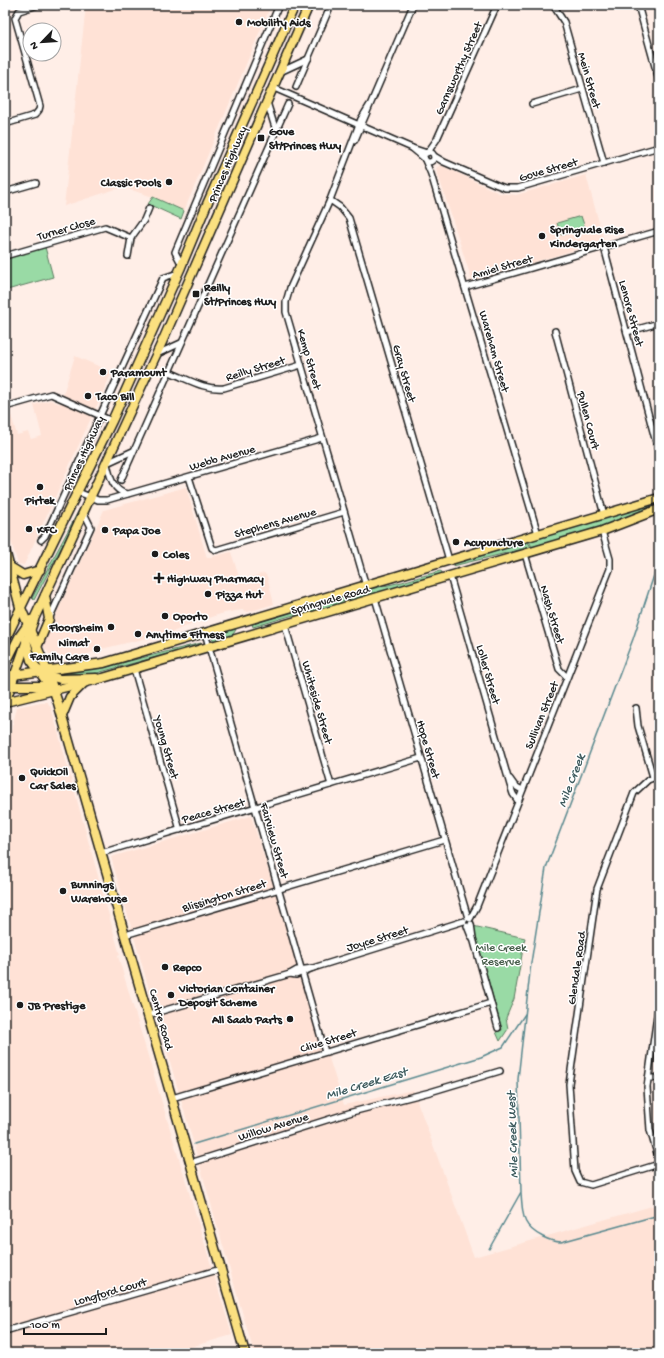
<svg xmlns="http://www.w3.org/2000/svg" width="664" height="1358" viewBox="0 0 664 1358" font-family="'Gochi Hand',sans-serif">
<rect width="100%" height="100%" fill="#ffeee7"/>
<filter id="ink" filterUnits="userSpaceOnUse"><feTurbulence type="fractalNoise" baseFrequency=".025" numOctaves="2"/><feDisplacementMap in="SourceGraphic" scale="8" xChannelSelector="R" yChannelSelector="G"/><feConvolveMatrix kernelMatrix="1 2 1 2 8 2 1 2 1" color-interpolation-filters="sRGB"/></filter>
<g filter="url(#ink)">
<g fill="#ffe2d6">
<path d="M86,5H271L184,211L153,197L122,187L64,206Z"/>
<path d="M441,165L499,193L516,195L586,175L604,241L472,281L436,168Z"/>
<path d="M75,356L112,372L24,565L18,564L5,521V413L10,412L17,435L28,432L31,439L42,436L34,405L50,400L60,404Z"/>
<path d="M186,487L207,558L231,552L240,580L264,573L267,576L274,604L248,612L242,610L224,613L195,622L173,632L97,650L84,656L87,659L55,661L42,645L104,510Z"/>
<path d="M41,702H47L51,707L120,955L118,956L232,1335L170,1353H5V758L17,707Z"/>
<path d="M251,816L344,1105L413,1090L474,1257L659,1204V1353H254L111,857Z"/>
</g>
<g fill="#99daa5" stroke="#5a7b60">
<path d="M153,197L184,211L181,219L148,204Z"/>
<path d="M581,216L585,228L561,235L557,223Z"/>
<path d="M45,247L53,277L7,290L5,282V258Z"/>
<path d="M659,502V506L612,524L532,547L529,541Z"/>
<path d="M80,508H82L34,600L32,598Z"/>
<path d="M528,542L531,547L453,566L456,563Z"/>
<path d="M440,571L442,572L441,574L314,612L290,616L253,627L252,624L361,591L402,582Z"/>
<path d="M236,629C233,638 224,638 216,641L212,639L213,635Z"/>
<path d="M201,643V645L93,674L61,676V674L64,673L102,668Z"/>
<path d="M473,926L525,938L514,999L506,1018L508,1029L500,1041L496,1032L502,1030Z"/>
</g>
<g fill="none" stroke-linecap="round" stroke-linejoin="round">
<g stroke="#57878d" stroke-width="1.5">
<path d="M194,1144L481,1057L503,1047L525,1014"/>
<path d="M521,1193C523,1215 521,1226 543,1237C549,1240 554,1242 561,1242L659,1215"/>
<path d="M489,1249L521,1192L518,1079L531,963L546,868L633,639L659,560"/>
</g>
<g stroke="#1c1c1c" stroke-width="8">
<g id="minor">
<path d="M553,5L564,22L604,163"/>
<path d="M638,5L659,81"/>
<path d="M280,72L308,59"/>
<path d="M296,87L331,5"/>
<path d="M274,88L412,148L427,153"/>
<path d="M267,102L276,131"/>
<path d="M532,104L582,89"/>
<path d="M5,124L35,115L39,110L40,106L15,18L19,11L38,5"/>
<path d="M355,140L413,5"/>
<path d="M412,148L425,159"/>
<circle cx="429" cy="157" r="5"/>
<path d="M428,152L437,139L497,5"/>
<path d="M434,156L444,162L497,185L505,188H518L659,147"/>
<path d="M425,160L431,174L538,534"/>
<path d="M5,192L36,183"/>
<path d="M330,200L340,207L349,218L449,560"/>
<path d="M604,247L659,454"/>
<path d="M5,256L105,227L131,238L144,220L149,208"/>
<path d="M128,256L131,238"/>
<path d="M182,265L175,252L279,5"/>
<path d="M465,287L659,231"/>
<path d="M555,331L604,515"/>
<path d="M627,332L659,323"/>
<path d="M157,354L181,343"/>
<path d="M169,372C188,379 204,390 224,388L301,365"/>
<path d="M5,407L51,394L112,421"/>
<path d="M107,463L133,451"/>
<path d="M107,464C110,477 113,491 127,494"/>
<path d="M189,477L212,548L216,550L344,512"/>
<path d="M121,480L288,104"/>
<path d="M78,492L98,500H107L322,438"/>
<path d="M41,540L45,536L163,278L178,273"/>
<path d="M525,554L559,669L567,677"/>
<path d="M450,576L510,785L513,794L518,801"/>
<path d="M366,586L286,312V302L290,288L330,200L361,119L369,106"/>
<path d="M375,598L468,918"/>
<path d="M50,617L91,527L84,513"/>
<path d="M285,625L331,785"/>
<path d="M205,633L325,1052"/>
<path d="M134,669L180,830"/>
<path d="M636,708L638,726L653,777"/>
<path d="M5,722V734"/>
<path d="M659,776L648,780L634,793L597,889L569,1084L575,1171L580,1182L591,1185L659,1164"/>
<path d="M510,779L515,786L522,790"/>
<path d="M101,853L421,758"/>
<path d="M470,919L477,906L610,569V559L602,531"/>
<path d="M471,924L473,938L498,1028"/>
<path d="M467,926L471,936"/>
<path d="M125,935L444,840"/>
<path d="M290,974L296,975L313,968L464,921"/>
<path d="M659,1001L647,1087L650,1130L659,1160"/>
<path d="M148,1015L290,974L297,970L313,968"/>
<path d="M648,1078H659"/>
<path d="M172,1098L491,1003"/>
<path d="M190,1163L352,1112L430,1092L500,1071"/>
<path d="M5,1331L221,1269"/>
</g>
</g>
<g stroke="#1c1c1c" stroke-width="11">
<g id="primary">
<path d="M5,550L21,611"/>
<path d="M10,567L23,575L40,570"/>
<path d="M21,608L48,673L58,703L245,1353"/>
<path d="M26,640L31,660L51,688"/>
<path d="M37,647L49,619L45,596"/>
<path d="M46,675L60,679L96,678"/>
<path d="M5,686H42L52,690"/>
<path d="M62,716L70,697L84,683"/>
</g>
</g>
<g stroke="#1c1c1c" stroke-width="11">
<g id="trunk">
<path d="M5,640L112,421L181,267L207,204L295,5"/>
<path d="M5,665L19,637L31,620"/>
<path d="M5,676L104,663L659,498"/>
<path d="M5,702L103,678L602,531L659,509"/>
<path d="M5,703L35,617L163,340L309,5"/>
</g>
</g>
<use href="#minor" stroke="#fff" stroke-width="5"/>
<use href="#primary" stroke="#fbe080" stroke-width="8"/>
<use href="#trunk" stroke="#fbe080" stroke-width="8"/>
</g>
</g>
<g fill="#1c1c1c" stroke="#fff" stroke-width="1.5">
<circle cx="239" cy="22" r="4"/>
<rect x="257" y="134" width="8" height="8" rx="2"/>
<circle cx="169" cy="182" r="4"/>
<circle cx="542" cy="236" r="4"/>
<rect x="192" y="290" width="8" height="8" rx="2"/>
<circle cx="103" cy="372" r="4"/>
<circle cx="88" cy="396" r="4"/>
<circle cx="40" cy="487" r="4"/>
<circle cx="29" cy="529" r="4"/>
<circle cx="105" cy="530" r="4"/>
<circle cx="456" cy="542" r="4"/>
<circle cx="155" cy="554" r="4"/>
<path d="M157 572h4v4h4v4h-4v4h-4v-4h-4v-4h4z"/>
<circle cx="208" cy="594" r="4"/>
<circle cx="165" cy="616" r="4"/>
<circle cx="111" cy="627" r="4"/>
<circle cx="138" cy="634" r="4"/>
<circle cx="97" cy="649" r="4"/>
<circle cx="22" cy="778" r="4"/>
<circle cx="63" cy="891" r="4"/>
<circle cx="165" cy="967" r="4"/>
<circle cx="171" cy="995" r="4"/>
<circle cx="20" cy="1005" r="4"/>
<circle cx="290" cy="1019" r="4"/>
</g>
<g text-anchor="middle" stroke-width="3" stroke-linejoin="round" paint-order="stroke">
<g font-size="12" font-weight="bold" fill="#1c1c1c" stroke="#fff" text-anchor="start">
<text x="247" y="26">Mobility Aids</text>
<text x="269" y="135">Gove<tspan x="269" dy="14">St/Princes Hwy</tspan></text>
<text x="161" y="186" text-anchor="end">Classic Pools</text>
<text x="550" y="233">Springvale Rise<tspan x="550" dy="14">Kindergarten</tspan></text>
<text x="204" y="291">Reilly<tspan x="204" dy="14">St/Princes Hwy</tspan></text>
<text x="111" y="376">Paramount</text>
<text x="96" y="400">Taco Bill</text>
<text x="40" y="504" text-anchor="middle">Pirtek</text>
<text x="37" y="533">KFC</text>
<text x="113" y="534">Papa Joe</text>
<text x="464" y="546">Acupuncture</text>
<text x="163" y="558">Coles</text>
<text x="167" y="582">Highway Pharmacy</text>
<text x="216" y="598">Pizza Hut</text>
<text x="173" y="620">Oporto</text>
<text x="103" y="631" text-anchor="end">Floorsheim</text>
<text x="146" y="638">Anytime Fitness</text>
<text x="89" y="646" text-anchor="end">Nimat<tspan x="89" dy="14">Family Care</tspan></text>
<text x="30" y="775">QuickOil<tspan x="30" dy="14">Car Sales</tspan></text>
<text x="71" y="888">Bunnings<tspan x="71" dy="14">Warehouse</tspan></text>
<text x="173" y="971">Repco</text>
<text x="179" y="992">Victorian Container<tspan x="179" dy="14">Deposit Scheme</tspan></text>
<text x="28" y="1009">JB Prestige</text>
<text x="282" y="1023" text-anchor="end">All Saab Parts</text>
</g>
<g font-size="12" fill="#1c1c1c" stroke="#fff">
<text transform="translate(458 68) rotate(-66)" y="4">Garnsworthy Street</text>
<text transform="translate(590 80) rotate(74)" y="4">Mein Street</text>
<text transform="translate(227 164) rotate(-67)" y="4">Princes Highway</text>
<text transform="translate(548 169) rotate(-16)" y="4">Gove Street</text>
<text transform="translate(66 228) rotate(-16)" y="4">Turner Close</text>
<text transform="translate(502 266) rotate(-16)" y="4">Amiel Street</text>
<text transform="translate(632 313) rotate(75)" y="4">Lenore Street</text>
<text transform="translate(495 351) rotate(74)" y="4">Wareham Street</text>
<text transform="translate(310 359) rotate(74)" y="4">Kemp Street</text>
<text transform="translate(255 368) rotate(-17)" y="4">Reilly Street</text>
<text transform="translate(405 373) rotate(74)" y="4">Gray Street</text>
<text transform="translate(589 420) rotate(75)" y="4">Pullen Court</text>
<text transform="translate(83 453) rotate(-65)" y="4">Princes Highway</text>
<text transform="translate(222 457) rotate(-16)" y="4">Webb Avenue</text>
<text transform="translate(275 522) rotate(-16)" y="4">Stephens Avenue</text>
<text transform="translate(330 599) rotate(-16)" y="4">Springvale Road</text>
<text transform="translate(553 614) rotate(73)" y="4">Nash Street</text>
<text transform="translate(489 674) rotate(74)" y="4">Loller Street</text>
<text transform="translate(318 702) rotate(74)" y="4">Whiteside Street</text>
<text transform="translate(541 715) rotate(-68)" y="4">Sullivan Street</text>
<text transform="translate(167 747) rotate(74)" y="4">Young Street</text>
<text transform="translate(429 749) rotate(74)" y="4">Hope Street</text>
<text transform="translate(213 810) rotate(-16)" y="4">Peace Street</text>
<text transform="translate(275 840) rotate(74)" y="4">Fairview Street</text>
<text transform="translate(224 895) rotate(-17)" y="4">Blissington Street</text>
<text transform="translate(377 938) rotate(-17)" y="4">Joyce Street</text>
<text transform="translate(576 968) rotate(-82)" y="4">Glendale Road</text>
<text transform="translate(162 1019) rotate(74)" y="4">Centre Road</text>
<text transform="translate(328 1040) rotate(-17)" y="4">Clive Street</text>
<text transform="translate(273 1126) rotate(-17)" y="4">Willow Avenue</text>
<text transform="translate(110 1291) rotate(-16)" y="4">Longford Court</text>
</g>
<g font-size="12" fill="#485e4c" stroke="#fff">
<text x="501" y="951">Mile Creek<tspan x="501" dy="14">Reserve</tspan></text>
</g>
<g font-size="13" font-style="italic" fill="#3e5b5e" stroke="#fff">
<text transform="translate(570 780) rotate(-69)" y="5">Mile Creek</text>
<text transform="translate(366 1082) rotate(-17)" y="5">Mile Creek East</text>
<text transform="translate(511 1135) rotate(-92)" y="5">Mile Creek West</text>
</g>
</g>
<rect width="664" height="1358" fill="none" stroke="#fff" stroke-width="20"/>
<rect x="10" y="10" width="644" height="1338" fill="none" stroke="#1c1c1c" stroke-width="1.5" filter="url(#ink)"/>
<g transform="translate(42 42) rotate(245)"><circle r="19" fill="#ffffff" stroke="#a4a4a4"/>
<path d="M0-3L7 15L0 10L-7 15Z" fill="#1c1c1c"/>
<text y="-6" font-size="11" font-weight="bold" text-anchor="middle" fill="#1c1c1c">N</text>
</g>
<path d="M24 1328v6h82v-6" fill="none" stroke="#1c1c1c" stroke-width="2"/>
<text x="30" y="1328" font-size="12" fill="#1c1c1c" stroke="#ffffff" stroke-width="3" paint-order="stroke">100 m</text>
</svg>
